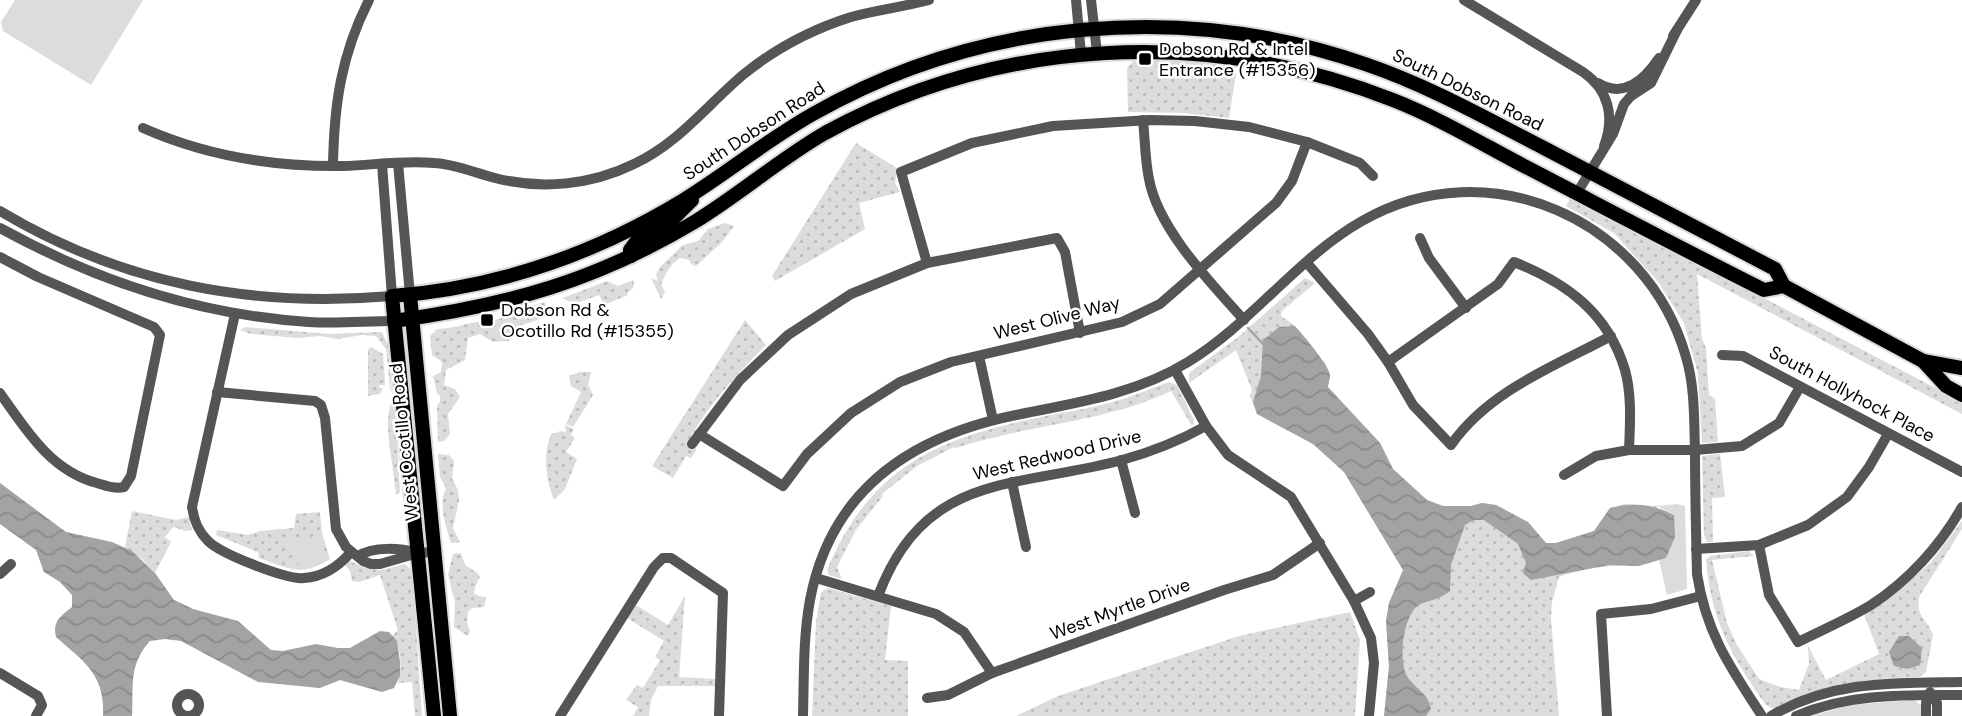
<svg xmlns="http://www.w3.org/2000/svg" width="1962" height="716" viewBox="0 0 1962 716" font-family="'DM Sans',sans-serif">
<defs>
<pattern id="grass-dots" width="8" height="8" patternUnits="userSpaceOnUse" patternTransform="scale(1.75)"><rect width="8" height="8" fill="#dcdcdc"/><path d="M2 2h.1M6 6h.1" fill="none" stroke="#bbb" stroke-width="1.8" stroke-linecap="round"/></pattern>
<pattern id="water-waves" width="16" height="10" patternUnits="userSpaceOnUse" patternTransform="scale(1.75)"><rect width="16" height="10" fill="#a3a3a3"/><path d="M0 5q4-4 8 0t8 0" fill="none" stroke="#8b8b8b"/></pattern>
</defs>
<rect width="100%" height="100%" fill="#fff"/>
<g fill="url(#grass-dots)">
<path d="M1137,57L1230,63L1236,74L1229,118L1182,113L1128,112L1127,68Z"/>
<path d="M856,143L897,168L895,183L900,192L859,203L865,229L775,281L772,276Z"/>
<path d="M1571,197L1962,402V414L1697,274L1702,339L1706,348L1709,395L1715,399L1718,442L1702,443L1698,374L1684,323L1659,283L1614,233L1566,206Z"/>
<path d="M725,223L734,226L721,243L696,266L691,264L689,260L680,258C671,263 664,276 661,285L665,292L661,299L651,278L658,281L656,274L660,267L683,245L698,241L708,229Z"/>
<path d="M1305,278L1315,283L1282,311L1281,316L1295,326L1317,357L1325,362L1330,375L1328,387L1380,443L1393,469L1427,500L1443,506H1471L1482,503L1496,505L1528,522L1546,543H1556L1594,531L1610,508L1625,504L1657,506L1639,566C1611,565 1586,567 1559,577L1552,602L1551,619L1559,716H1384L1389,666L1386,621L1389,603L1403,570L1344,472L1313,444L1257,414L1250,396L1252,390L1236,350L1189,383V373L1237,338Z"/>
<path d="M634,280L633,288L627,293L628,295L604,305L599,295L574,304L563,298L607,281L618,286Z"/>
<path d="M545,302L548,312L540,319L519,326L515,336L509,341L493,342L480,334L468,338L465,360L446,370L444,385L455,389L460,397L448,414L450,434L444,441L438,442L437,405L440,402V396L437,393L433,376L441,372L442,362L432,355L430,336L437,329C448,329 467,324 480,321L481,324L502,318L509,314L518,316L523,312L524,308Z"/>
<path d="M745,320L766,345C736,375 708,405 687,443L697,449L691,458L686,456L673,478L652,466Z"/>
<path d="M245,327L329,334L382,332L388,345L392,393L390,388L386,349L376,336L362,335L338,339L320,336L298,338L251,334L240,330Z"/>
<path d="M371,347L383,354L385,385H379L380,388H383L380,394L368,396V350Z"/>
<path d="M580,372H591L588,385L593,395L573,427L566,424L581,392L571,386L569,376Z"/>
<path d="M1169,382L1177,385L1194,420L1192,426L1171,391C1104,423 1028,424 956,448L954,447L917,466L882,494L883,496L856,530L837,567L842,579L829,575L827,570C870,467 937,438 1041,417C1063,412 1087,409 1109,403C1129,398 1149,389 1169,382Z"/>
<path d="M391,395L396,419L400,493L396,494C394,472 389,450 388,428C387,417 391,406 391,395Z"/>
<path d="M565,425L574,429L571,435L575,438L566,452L577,459L565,489L554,500C546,480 542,452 552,433H556L560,431L566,432Z"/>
<path d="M438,454L449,455L454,461L452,478L458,490L459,501L453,528L460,542L451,543C446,526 438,505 446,488L440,477Z"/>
<path d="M1720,454L1725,497L1712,498L1713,542H1707L1704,535L1702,456Z"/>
<path d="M132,511L176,520L189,517L192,530L186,531L173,527L165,537L171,542L155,573L142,559L125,547Z"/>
<path d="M320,512L322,533L330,559C302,577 289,569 259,558L258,552L216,535L217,530L248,535L260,531L294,528L296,514Z"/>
<path d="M1962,521V529L1919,597C1916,618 1927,618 1933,635L1926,672L1919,677C1861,679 1827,683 1774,709L1766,705C1731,656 1711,620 1706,560L1710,556L1749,551L1754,556L1712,560L1727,623L1737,645L1759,679L1781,687L1799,690L1809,664L1808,646L1826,680L1879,654L1864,614L1902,588L1931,562Z"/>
<path d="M461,553L465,565C488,580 478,572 474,593L478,596L486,597L484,607L472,608L468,612L467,623L470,631L468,636L454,627L455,602L448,575L453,554Z"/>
<path d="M350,561L365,568L381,570L405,564L412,571L422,716H415L412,682L398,683C402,669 402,648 392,636L398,630L380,575L359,582L352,581L350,571L344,564Z"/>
<path d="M828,588L891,606L885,660L908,661V716H812L816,622L821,592Z"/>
<path d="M685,596L679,677L715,679V686H658L651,700L649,716H633L638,707L626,700L637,685L643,688L660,660L655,657L664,641L627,618L636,605L668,625Z"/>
<path d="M1350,612L1360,640L1355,716H1016L1058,696L1239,636Z"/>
</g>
<g fill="#dcdcdc">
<path d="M15,0H143L91,85L3,31L1,22Z"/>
<path d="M1676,504L1685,506L1687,589L1667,595L1659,560L1666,558L1674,515L1657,506Z"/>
<path d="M321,537L323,556L313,565L293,564V551H285L284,542Z"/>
<path d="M1914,700L1922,706V716H1811L1849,705Z"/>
</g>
<g fill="url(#water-waves)">
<path d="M1295,326C1303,335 1330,366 1330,376C1330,380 1328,383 1328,387L1380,443L1393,469L1427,500L1443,506H1471L1482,503L1496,505L1528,522L1546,543H1556L1594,531L1610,508C1633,502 1653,504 1674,515L1675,537L1666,558L1639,566L1609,565L1531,580L1523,573L1526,563L1518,544L1484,520H1474L1465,525L1451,565L1450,591C1438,601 1422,601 1416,607C1403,620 1397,664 1409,679C1418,691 1428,693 1431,709L1426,716H1384L1389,666L1386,621L1389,603L1403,570L1344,472L1313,444L1257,414L1253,402L1261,376L1263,340L1279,327Z"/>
<path d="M0,483L66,532L112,542L132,551L155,573L174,600L193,609L238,621L271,650L283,651L316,644L338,648H350L380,631L389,632L397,641L400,662V676L394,688L382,692L340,680L320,688L258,682L181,641L165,639L150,641C128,666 134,684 132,716H103C105,674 84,662 56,637C52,621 61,616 72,607V595L60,582L44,572L36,550L0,524Z"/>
<path d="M1899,636H1909L1922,648L1920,665L1908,669L1894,666L1889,652Z"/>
</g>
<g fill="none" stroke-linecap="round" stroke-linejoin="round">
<path stroke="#a3a3a3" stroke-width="2.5" d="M1248,328L1265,346"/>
<g stroke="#dbdbdb" stroke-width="18">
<g id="major">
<path d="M631,256L630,250L636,242L673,219L692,200"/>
<path d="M410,295L450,716"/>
<path d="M394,321C509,305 596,281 696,221C740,194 780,159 825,133C1000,37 1208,27 1393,100C1439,118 1482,144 1526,167C1605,208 1684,250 1764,290L1784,286"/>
<path d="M1923,361L1962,368"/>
<path d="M434,716L392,296C496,288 593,255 682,201C727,173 767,140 813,114C980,19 1184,1 1365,64C1427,85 1484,117 1542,147C1619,188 1697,228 1775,269L1784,286L1923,361L1946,386L1962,395"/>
</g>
</g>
<g stroke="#555" stroke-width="10">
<path d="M1076,0L1081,54"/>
<path d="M1091,0L1097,53"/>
<path d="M1464,0L1583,72C1609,90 1615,117 1604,146"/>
<path d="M1673,36L1696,0"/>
<path d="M1598,83C1624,99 1644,80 1659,58"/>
<path d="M1143,120C1145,139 1145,160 1149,179C1158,229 1211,283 1244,320"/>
<path d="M143,128C206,156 275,167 344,166C374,165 404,160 434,163C455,164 475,173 495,178C542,190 591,185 634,164C679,143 707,105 744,74C775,49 813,29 851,17C876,10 903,7 929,0"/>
<path d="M398,163L410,295"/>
<path d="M333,166C334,105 341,55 369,0"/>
<path d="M1577,193L1613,134L1624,104L1631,96L1651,83L1677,30"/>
<path d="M0,211C122,284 251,308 392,296L382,164"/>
<path d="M0,228C96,281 200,315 309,322C337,324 366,321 394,321"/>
<path d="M1420,238L1429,258L1466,308"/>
<path d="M0,257L38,277L154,327L160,335L131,476L124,487C115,489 107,486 97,483C51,471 26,430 0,393"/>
<path d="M927,263L901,172L972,143L1053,126L1150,120L1195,121L1249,127L1307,142L1360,163L1373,176"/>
<path d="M1307,263L1368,334L1388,362L1413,405L1451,445C1488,391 1555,366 1611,336"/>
<path d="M235,314L192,507C194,521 198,531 208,541C221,554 287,580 304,578C323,577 339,566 351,552"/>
<path d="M1722,355L1743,356L1962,472"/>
<path d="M979,356L993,420"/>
<path d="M1388,362L1498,284L1514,262C1567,283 1608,313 1625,370C1632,395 1630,424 1629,450"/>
<path d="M1175,370L1206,426L1228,455L1291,497L1354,601L1371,638L1374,663L1369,716"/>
<path d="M217,392L315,401L321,405L325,418L336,529L346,547L363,561L371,564H380L418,553L434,552"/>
<path d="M699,434L783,486L807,454L851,413L900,382L951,362L1122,322L1160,304L1276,203L1292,181L1307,142"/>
<path d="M692,444L740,380L788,335L851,294L927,263L1057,238L1065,252L1080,333"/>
<path d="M1121,460L1135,513"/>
<path d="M1564,475L1596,456L1629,450H1695L1742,446L1779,423L1800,387"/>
<path d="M1012,482L1026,547"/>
<path d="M1759,545L1769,595L1798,642C1822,630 1848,619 1871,605C1908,581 1940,546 1962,507"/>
<path d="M1696,549L1759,545L1808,525L1847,497L1869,467L1888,434"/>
<path d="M358,556C374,546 400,548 418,553"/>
<path d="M0,574L11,564"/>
<path d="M816,578L936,614L964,632L992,673"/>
<path d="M878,596C925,471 1015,489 1122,460C1151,452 1179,441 1206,426"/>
<path d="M1354,601L1370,592"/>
<path d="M0,673L38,696L42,705L36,716"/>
<circle cx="188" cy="705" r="11"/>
<path d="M1930,695L1937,703V716"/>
<path d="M927,698L948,695L992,673L1224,590L1273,575L1320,543"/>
<path d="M560,716L654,567L663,558H671L723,593L719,716"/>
<path d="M803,716C804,678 803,638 810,600C831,489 912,436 1016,415C1075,403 1136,394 1188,362C1252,323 1297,258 1362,221C1489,148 1647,220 1686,357C1695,387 1694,420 1695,451C1695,492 1696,533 1697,574C1706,633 1730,667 1762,716"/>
<path d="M1607,716L1601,614L1651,609L1701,596"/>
<path d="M1771,716C1832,680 1894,683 1962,682"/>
<path d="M1796,716C1849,693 1905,695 1962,695"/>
<path d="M1926,716V703L1930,692"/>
</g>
<use href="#major" stroke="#000" stroke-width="14"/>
</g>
<g fill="#000" stroke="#fff" stroke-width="2.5">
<rect x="1138" y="52" width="14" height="14" rx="3.5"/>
<rect x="480" y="313" width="14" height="14" rx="3.5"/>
</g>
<g text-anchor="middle" stroke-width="5" stroke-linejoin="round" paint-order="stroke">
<g font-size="18" fill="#000" stroke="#fff" text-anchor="start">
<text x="1159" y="55">Dobson Rd &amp; Intel<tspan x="1159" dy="21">Entrance (#15356)</tspan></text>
<text x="501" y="316">Dobson Rd &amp;<tspan x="501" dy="21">Ocotillo Rd (#15355)</tspan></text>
</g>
<g font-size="18" fill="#000" stroke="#fff">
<text transform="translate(1468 90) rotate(26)" y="6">South Dobson Road</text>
<text transform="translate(754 131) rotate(-33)" y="6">South Dobson Road</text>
<text transform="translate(1057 318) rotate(-14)" y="6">West Olive Way</text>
<text transform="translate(1852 394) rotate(28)" y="6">South Hollyhock Place</text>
<text transform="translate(404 442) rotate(-96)" y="6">West Ocotillo Road</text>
<text transform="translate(1057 455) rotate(-13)" y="6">West Redwood Drive</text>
<text transform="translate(1120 609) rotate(-20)" y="6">West Myrtle Drive</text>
</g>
</g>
</svg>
